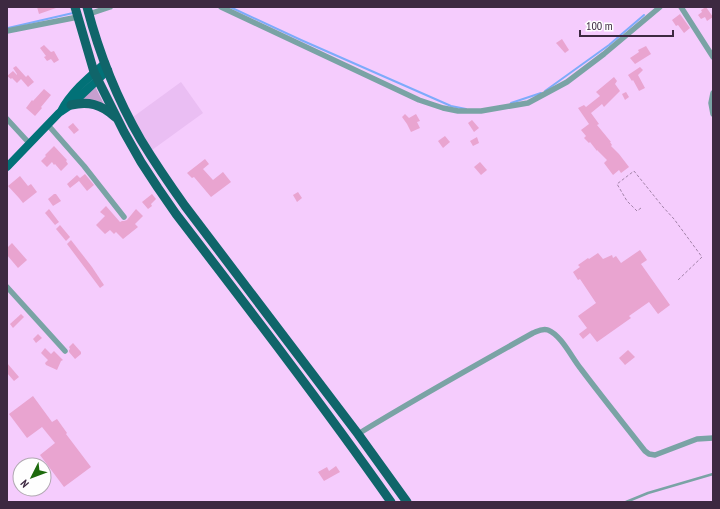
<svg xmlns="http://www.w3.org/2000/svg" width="720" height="509" viewBox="0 0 720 509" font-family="'PT Sans Narrow',sans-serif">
<rect width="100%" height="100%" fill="#f5ccfd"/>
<path fill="#eabef3" d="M181,82L203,113L152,150L133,117Z"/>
<path fill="#c79fcf" d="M95,86L104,104L80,101Z"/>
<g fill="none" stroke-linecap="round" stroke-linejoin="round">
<g stroke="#7dabfb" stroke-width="2">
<path d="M230,7L301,40L451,106L466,109"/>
<path d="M8,28L73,13"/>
<path d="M545,91L609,45L644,15"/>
<path d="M511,103L541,93"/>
</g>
</g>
<g fill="#e9a4d0">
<path d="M37,7H56V8L39,14Z"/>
<path d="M706,7L713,17L707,21L705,17L701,19L698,15L702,12L701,10Z"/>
<path d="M680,14L690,28L684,33L678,25L676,26L672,20Z"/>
<path d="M562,39L569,50L565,53L556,43Z"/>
<path d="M44,45L51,52L54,51L59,60L54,63L51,59L47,61L44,57L46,56L40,48Z"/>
<path d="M646,46L651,54L635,64L630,58L639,52L638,50Z"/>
<path d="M16,66L26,77L28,75L34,82L28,87L21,79L17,83L12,78L11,79L7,76L13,71L17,75V74L13,68Z"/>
<path d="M640,67L643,70L638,75L645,88L639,91L633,80L632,81L628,75Z"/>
<path d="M614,77L617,81L615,84L620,91L604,107L602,104L591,113L599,124L597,125L611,142H610L612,145L611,146L619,154L629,167L621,173L619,170L613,175L604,163L607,160L597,150V151L590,142L589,143L584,138L586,136L581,130L589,124L578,108L584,105L586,107L600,96L596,92Z"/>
<path d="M44,89L51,95L41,107L42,108L35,116L26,108L32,100L33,101Z"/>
<path d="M626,92L629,97L625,100L622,94Z"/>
<path d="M405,114L409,118L416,114L420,121L417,122L420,128L411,132L407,124L402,117Z"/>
<path d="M472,120L479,128L474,132L468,123Z"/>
<path d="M73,123L79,130L74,134L68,127Z"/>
<path d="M445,136L450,142L443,148L438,141Z"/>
<path d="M477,137L479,143L473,146L470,141Z"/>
<path d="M54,146L67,160L66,161L68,164L61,171L55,164L54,165L52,162L47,167L41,161L46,156L45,155Z"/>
<path d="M205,159L209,164L203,169L213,180L223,172L231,182L211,197L194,177L192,178L187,173Z"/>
<path d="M480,162L487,170L481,175L474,167Z"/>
<path d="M85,174L94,185L87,191L79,181L70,188L67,184L77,175L80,178Z"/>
<path d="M20,176L28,186L31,184L37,192L23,203L19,198L8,186Z"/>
<path d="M298,192L302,198L297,202L293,195Z"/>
<path d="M54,194H56L61,201L53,206L48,199Z"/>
<path d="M152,194L156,199L151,204L152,206L148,209L142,202Z"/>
<path d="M106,206L120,222L122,221H124L127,220L136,209L143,216L135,224L138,227L123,239L116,232L114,234L110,230L105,234L96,225L105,216L100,212Z"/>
<path d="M49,209L59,222L55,225L45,213Z"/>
<path d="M60,225L70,237L66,241L56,229Z"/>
<path d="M71,240L92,267L104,285L100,288L67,244Z"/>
<path d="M12,243L27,260L18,268L7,255V248Z"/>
<path d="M640,250L647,260L641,264L670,305L658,314L649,302L629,316L631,318L597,342L590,333L583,339L579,334L587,328L578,316L596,303L580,279L578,280L573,272L580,267L578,265L588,258L589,259L598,253L603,259L612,255L613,258L616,256L621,263Z"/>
<path d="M21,314L24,317L13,328L10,324Z"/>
<path d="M38,334L42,338L36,343L33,339Z"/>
<path d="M73,343L81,352V354L75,359L69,352V350L70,349L69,347Z"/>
<path d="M45,348L51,354L54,351L63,360L61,361L57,370L46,365L45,363L48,360L41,353Z"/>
<path d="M628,350L635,357L625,365L619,358Z"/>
<path d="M7,363L19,377L14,381L7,373Z"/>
<path d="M33,396L52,422L57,419L67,433L66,434L91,467L64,487L40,455L55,443L42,427L27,438L9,414Z"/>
<path d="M336,466L340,472L324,481L318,472L327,467L329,471Z"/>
</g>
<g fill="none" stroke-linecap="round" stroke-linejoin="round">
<path stroke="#a383a9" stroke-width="1" stroke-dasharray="3 2" stroke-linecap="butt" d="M641,208L637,211L627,201L617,184L634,171L663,207L674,219L702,257L678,280"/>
<path stroke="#7aa3a5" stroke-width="2.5" d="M626,502L648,493L713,474"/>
<g stroke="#7aa3a5" stroke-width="5.5">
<path d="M221,7L419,100L443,108L458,111H481L528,103L567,82L604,54L660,7"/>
<path d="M681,7L713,57"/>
<path d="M89,14L110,7"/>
<path d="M7,31L78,17"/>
<path d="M713,93L711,103L713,114"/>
<path d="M7,119L30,144"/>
<path d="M48,125L84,166L124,217"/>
<path d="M7,287L65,351"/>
<path d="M358,434C415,399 474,366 533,333C538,331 542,328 548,330C561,335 572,358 581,369C602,397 624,424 645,451L649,454L655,455L697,439L713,438"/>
</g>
<g stroke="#027177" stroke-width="8">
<path d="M61,111C71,92 89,77 105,63"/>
<path d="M7,167L59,113L71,105L108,70"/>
</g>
<g stroke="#10656a" stroke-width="9">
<path d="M75,7L94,72L124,132L141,162L158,188L176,214C249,309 322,404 391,502"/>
<path d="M87,7C99,53 117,99 141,140C155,163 170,185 185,206L358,434L407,502"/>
<path d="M71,105C88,101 101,104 115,117"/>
</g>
</g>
<rect width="720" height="509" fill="none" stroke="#3d2941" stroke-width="16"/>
<g transform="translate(32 477) rotate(228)"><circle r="19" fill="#fefefe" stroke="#b1a9b2"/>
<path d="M0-3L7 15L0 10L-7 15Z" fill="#1c6a0c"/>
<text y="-6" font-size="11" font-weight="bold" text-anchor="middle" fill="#3d2941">N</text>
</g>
<path d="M580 30v6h93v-6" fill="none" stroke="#3d2941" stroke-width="2"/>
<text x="586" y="30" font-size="12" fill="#3d2941" stroke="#fefefe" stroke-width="3" paint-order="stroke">100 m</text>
</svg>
